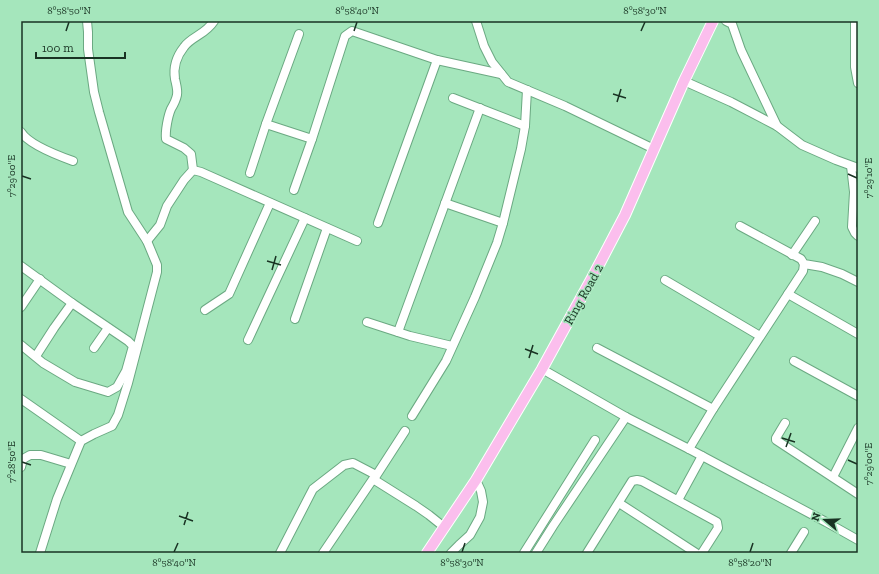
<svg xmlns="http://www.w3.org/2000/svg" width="879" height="574" viewBox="0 0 879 574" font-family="'Zilla Slab',serif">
<rect width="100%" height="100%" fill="#a5e6bc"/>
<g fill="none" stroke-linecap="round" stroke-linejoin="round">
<g stroke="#6ba982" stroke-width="10">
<g id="minor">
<path d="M476,21L484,46L492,62L508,82L565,106L654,149"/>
<path d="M726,21L732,24L741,50L777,126"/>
<path d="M855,21V67L858,83"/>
<path d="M299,34L266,124L312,139L345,36L352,31L437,60L501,74"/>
<path d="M684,81L731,102L777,126L802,145L836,160L858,168"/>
<path d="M453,98L525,126"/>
<path d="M21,132C29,145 59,156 73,161"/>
<path d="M851,166L854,192L852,227L855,233L858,236"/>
<path d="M193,170L191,154L184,148L166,139C165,131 168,116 171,109C174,104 176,100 177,95C178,90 176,84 175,79C173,67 176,57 184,47C192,36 205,35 214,21"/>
<path d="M250,173L266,124"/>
<path d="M294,190L312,139"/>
<path d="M445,203L503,223"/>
<path d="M378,223L437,60"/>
<path d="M740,226L801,259L804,264L822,267L842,274L858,282"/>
<path d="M147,241L160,225L167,206L184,180L193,170L201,172L357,241"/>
<path d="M792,255L815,221"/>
<path d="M21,266L72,303L128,341L133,346L126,371L117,387L108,392L75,382L43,363L21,345"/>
<path d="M665,280L760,336"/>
<path d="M788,294L858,334"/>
<path d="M21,307L40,279"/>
<path d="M205,310L229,294L270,203"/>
<path d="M295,319L327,228"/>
<path d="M367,322L410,336L452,346"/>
<path d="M398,332L480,108"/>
<path d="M248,340L305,218"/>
<path d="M94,348L108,328"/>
<path d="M597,348L713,409"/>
<path d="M36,356L54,328L72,303"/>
<path d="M794,361L858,396"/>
<path d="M542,369L626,417L689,449L826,522L858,540"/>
<path d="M21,399L81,441"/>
<path d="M412,416L446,361L475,297L497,243L503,223L521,149L525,126L527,90"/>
<path d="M785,423L776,438V440L858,494"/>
<path d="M689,449L713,409L803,271L804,264"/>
<path d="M21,467L23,459L30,455H41L71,464"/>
<path d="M833,477L858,428"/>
<path d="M374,479L405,431"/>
<path d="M678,500L702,456"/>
<path d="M619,503L696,553"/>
<path d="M40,553L51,518L57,499L81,441L94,434L112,426L118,415L128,383L157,272V265L147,241L128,212L99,112L94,92L88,49V32L87,21"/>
<path d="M280,553L313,489L344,465L353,463L376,475"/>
<path d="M323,553L373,479L416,506L429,515L444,527"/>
<path d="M451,553L459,545L470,535L480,517L483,502L481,491L476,480"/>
<path d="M524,553L595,440"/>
<path d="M536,553L553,526L626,417"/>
<path d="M587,553L632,481L637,480L642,481L717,522L718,528L702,553"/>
<path d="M791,553L804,532"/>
</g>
</g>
<g stroke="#fff" stroke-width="12">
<path id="major" d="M427,553L476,480L514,416L542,369L592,278L625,215L654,149L684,81L713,21"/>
</g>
<use href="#minor" stroke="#fff" stroke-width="8"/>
<use href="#major" stroke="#fbbeed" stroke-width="10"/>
</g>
<path fill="none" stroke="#193323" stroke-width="1.5" d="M66,31L69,22M354,31L357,22M641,31L645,22M613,94L626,98M617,102L621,89M848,174L857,178M22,176L31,179M267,261L281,265M272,270L276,256M525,349L538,354M529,358L533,345M782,438L795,442M786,447L791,433M848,460L857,464M22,462L31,465M179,516L193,521M184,525L188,512M174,552L178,543M462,552L465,543M750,552L753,543"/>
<g text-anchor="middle" stroke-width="3" stroke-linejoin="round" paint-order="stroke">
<g font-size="13" fill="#193323" stroke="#a5e6bc">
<text transform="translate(583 294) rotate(-61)" y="5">Ring Road 2</text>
</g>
</g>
<rect width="879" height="574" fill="none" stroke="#a5e6bc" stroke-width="44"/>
<g transform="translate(825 520) rotate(289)" stroke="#a5e6bc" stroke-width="3" paint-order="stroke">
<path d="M0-3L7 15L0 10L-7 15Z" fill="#193323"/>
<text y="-6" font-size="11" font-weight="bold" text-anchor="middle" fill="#193323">N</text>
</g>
<path d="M36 52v6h89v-6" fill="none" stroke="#193323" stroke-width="2"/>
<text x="42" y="52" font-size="12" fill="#193323" stroke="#a5e6bc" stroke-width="3" paint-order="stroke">100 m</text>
<rect x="22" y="22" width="835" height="530" fill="none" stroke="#193323" stroke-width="1.5"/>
<g font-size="10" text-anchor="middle" fill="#193323">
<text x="69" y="14">8°58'50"N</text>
<text x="357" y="14">8°58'40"N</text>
<text x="645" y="14">8°58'30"N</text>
<text transform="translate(11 176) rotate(-90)" y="4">7°29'00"E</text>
<text transform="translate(868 178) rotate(-90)" y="4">7°29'10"E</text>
<text transform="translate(11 462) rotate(-90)" y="4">7°28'50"E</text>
<text transform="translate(868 464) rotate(-90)" y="4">7°29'00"E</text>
<text x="174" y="566">8°58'40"N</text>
<text x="462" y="566">8°58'30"N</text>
<text x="750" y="566">8°58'20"N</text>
</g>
</svg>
